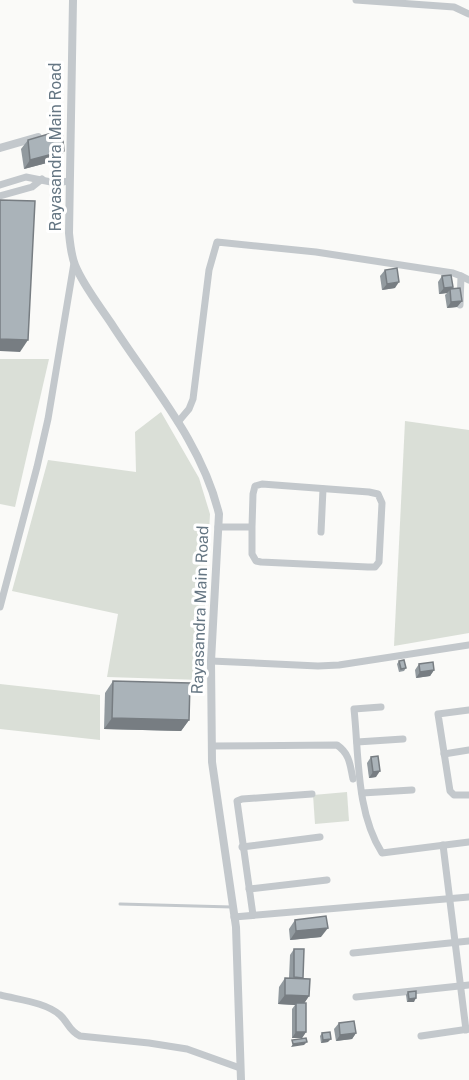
<svg xmlns="http://www.w3.org/2000/svg" width="469" height="1080" viewBox="0 0 469 1080" font-family="'Public Sans',sans-serif">
<style>
.green{fill:#dadfd7}
.lines{fill:none;stroke-linecap:round;stroke-linejoin:round}
.service{stroke:#c3c8cc;stroke-width:3}
.minor{stroke:#c3c8cc;stroke-width:7}
.tertiary{stroke:#c3c8cc;stroke-width:8}
.wall{fill:#929a9f}
.shaded-wall{fill:#777d82}
.building{fill:#aab3b9;stroke:#777d82;stroke-width:1.5}
.labels{text-anchor:middle;dominant-baseline:central;stroke-width:6;stroke-linejoin:round;paint-order:stroke}
.street-label{font-size:16px;fill:#657683;stroke:#fff}
</style>
<rect width="100%" height="100%" fill="#fafaf8"/>
<g class="green">
<path d="M0,359H49L15,507L0,504Z"/>
<path d="M161,412L199,478L210,514L201,680L107,677L118,614L12,591L48,460L136,472L135,432Z"/>
<path d="M405,421L469,430V633L394,646Z"/>
<path d="M0,684L100,695V740L0,729Z"/>
<path d="M347,792L349,821L315,824L313,795Z"/>
</g>
<g class="lines">
<path class="service" d="M120,904L232,907"/>
<g class="minor">
<path d="M356,0L454,7L469,14"/>
<path d="M0,185L26,177L56,183L69,181"/>
<path d="M0,196L32,187L42,179"/>
<path d="M461,276L469,280"/>
<path d="M178,422L189,409L193,399L209,270L217,242L316,252L453,273L461,276L460,305"/>
<path d="M218,527H252L253,494L255,486L262,484L369,492L378,494L382,503L379,562L375,567H368L261,562L256,561L252,554V527"/>
<path d="M321,532L323,489"/>
<path d="M0,607L37,467L48,419L74,263"/>
<path d="M211,661L318,666L339,665L469,645"/>
<path d="M381,707L354,709C359,756 356,812 382,853L469,842"/>
<path d="M469,710L438,714L450,791L454,795H469"/>
<path d="M357,742L403,739"/>
<path d="M212,746L337,745C350,754 350,765 353,779"/>
<path d="M444,754L469,750"/>
<path d="M362,793L412,790"/>
<path d="M443,845L466,1030"/>
<path d="M242,847L320,837"/>
<path d="M249,889L327,880"/>
<path d="M253,915L237,801L242,799L312,794"/>
<path d="M234,917L469,897"/>
<path d="M353,953L469,941"/>
<path d="M0,995C19,1000 45,1002 60,1015C69,1023 68,1030 80,1036L149,1043L187,1049L240,1068"/>
<path d="M356,997L469,985"/>
<path d="M421,1036L469,1029"/>
</g>
<g class="tertiary">
<path d="M73,0L69,233C70,243 71,255 75,265C83,285 99,305 111,323C150,384 202,442 219,514L211,661L212,762L236,927L241,1080"/>
<path d="M0,148L38,137"/>
</g>
</g>
<g class="wall">
<path d="M28,140L58,160L24,169L21,149Z"/>
<path d="M385,270L395,288L382,290L380,276Z"/>
<path d="M442,276L453,287L451,289L462,301L457,307L447,308L445,295L447,293L439,294L438,282Z"/>
<path d="M399,661L406,668L404,671L399,672L397,664Z"/>
<path d="M419,664L434,670L430,676L416,678L415,670Z"/>
<path d="M113,681L189,720L181,731L104,729L105,693Z"/>
<path d="M371,757L376,777L369,778L367,763Z"/>
<path d="M295,920L321,937L290,940L289,929Z"/>
<path d="M294,949L303,978L309,996L304,1003L306,1032L302,1038H292V1009L295,1005L278,1004L279,987L285,978H289L290,955Z"/>
<path d="M408,992L414,1002H407L406,995Z"/>
<path d="M339,1023L356,1033L352,1039L336,1041L334,1029Z"/>
<path d="M322,1033L328,1042L321,1043L320,1036Z"/>
</g>
<g class="shaded-wall">
<path d="M64,151L58,160L24,169L30,160Z"/>
<path d="M399,282L395,288L382,290L387,284Z"/>
<path d="M453,287L447,293L439,294L444,288Z"/>
<path d="M462,301L457,307L447,308L451,302Z"/>
<path d="M0,339L28,340L20,352L0,351Z"/>
<path d="M434,670L430,676L416,678L420,672Z"/>
<path d="M112,718L189,720L181,731L104,729Z"/>
<path d="M380,771L376,777L369,778L373,772Z"/>
<path d="M328,928L321,937L290,940L296,931Z"/>
<path d="M285,995L309,996L303,1005L296,1003L295,1005L278,1004Z"/>
<path d="M416,998L414,1002H407L409,999Z"/>
<path d="M296,1032H306L302,1038H292Z"/>
<path d="M356,1033L352,1039L336,1041L340,1035Z"/>
<path d="M331,1039L328,1042L321,1043L323,1040Z"/>
<path d="M307,1042L304,1045L291,1047L293,1044Z"/>
</g>
<g class="building">
<path d="M62,130L64,151L30,160L28,140Z"/>
<path d="M0,200L35,201L28,340L0,339Z"/>
<path d="M397,268L399,282L387,284L385,270Z"/>
<path d="M451,275L453,287L444,288L442,276Z"/>
<path d="M460,288L462,301L451,302L450,289Z"/>
<path d="M404,660L406,668L401,669L399,661Z"/>
<path d="M433,662L434,670L420,672L419,664Z"/>
<path d="M113,681L190,683L189,720L112,718Z"/>
<path d="M378,756L380,771L373,772L371,757Z"/>
<path d="M326,916L328,928L296,931L295,920Z"/>
<path d="M294,949H304L303,978L294,977Z"/>
<path d="M285,978L310,979L309,996L285,995Z"/>
<path d="M416,991V998L409,999L408,992Z"/>
<rect x="296" y="1003" width="10" height="29"/>
<path d="M354,1021L356,1033L340,1035L339,1023Z"/>
<path d="M330,1032L331,1039L323,1040L322,1033Z"/>
<path d="M306,1038L307,1042L293,1044L292,1040Z"/>
</g>
<g class="labels">
<g class="street-label">
<text transform="translate(55 147) rotate(-90)">Rayasandra Main Road</text>
<text transform="translate(200 610) rotate(-88)">Rayasandra Main Road</text>
</g>
</g>
</svg>
